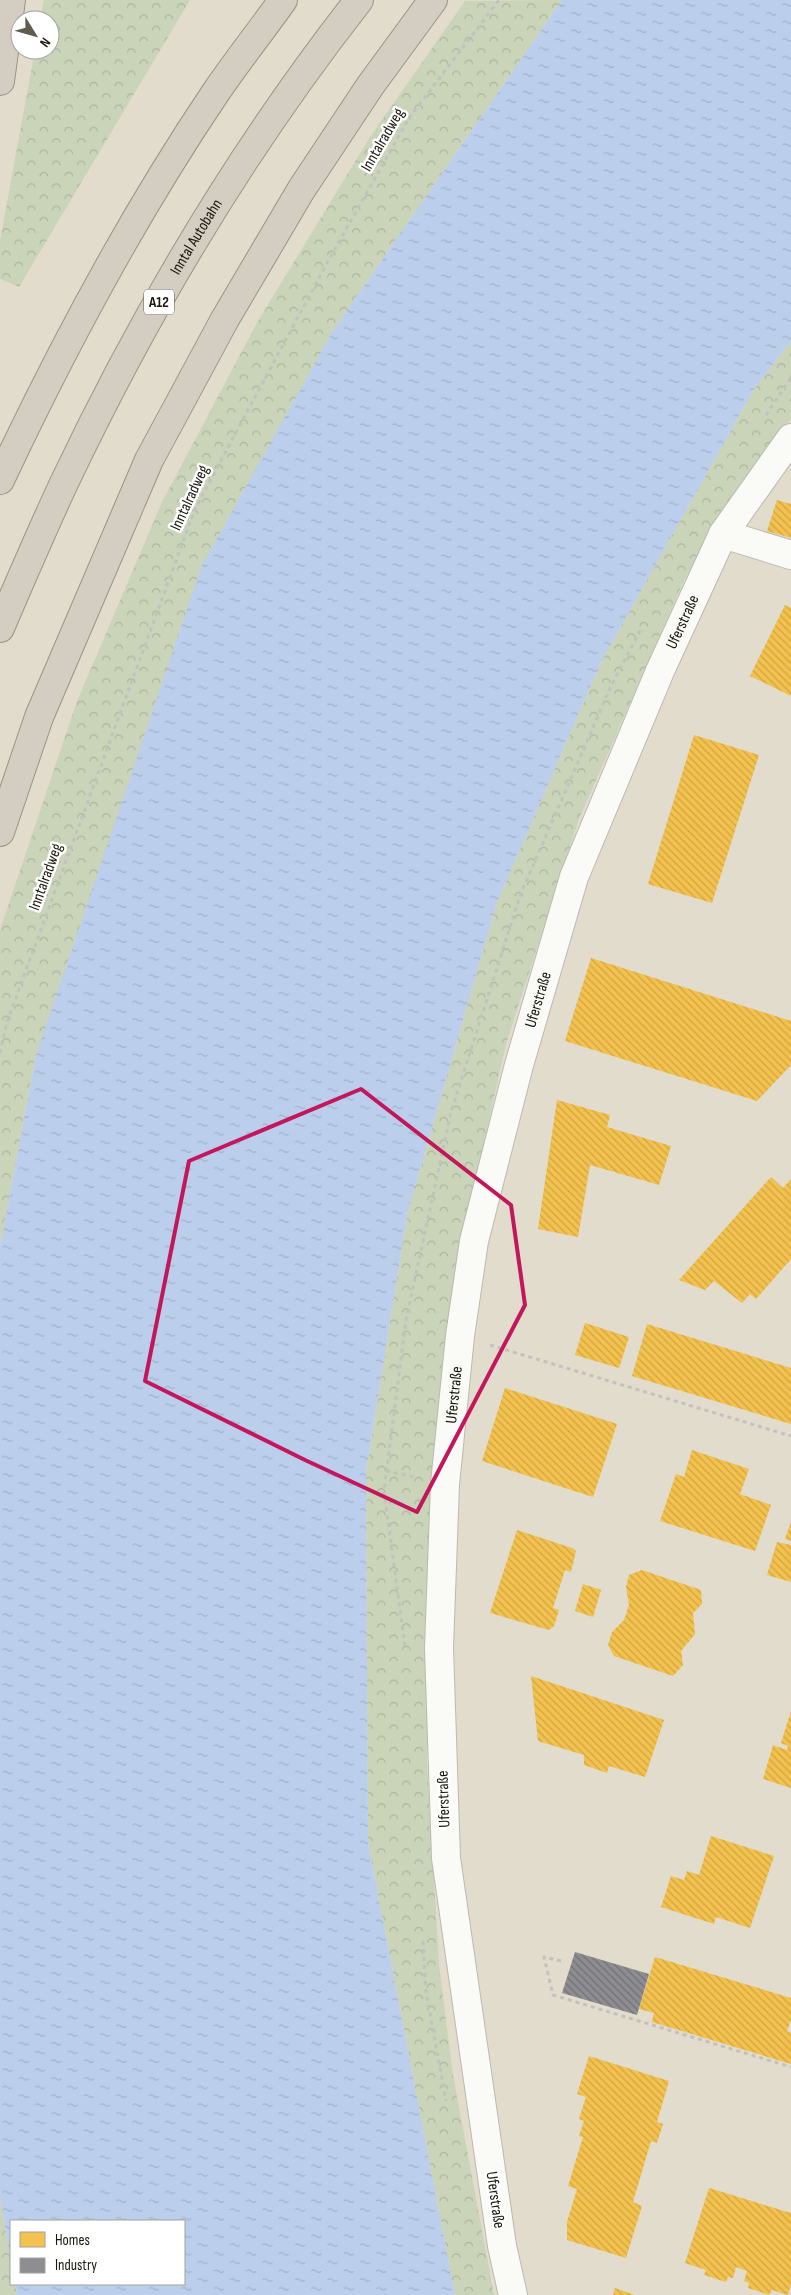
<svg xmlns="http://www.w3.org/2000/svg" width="791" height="2295" viewBox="0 0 791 2295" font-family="'Sofia Sans Condensed',sans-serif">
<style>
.forest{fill:url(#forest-crowns)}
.water{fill:url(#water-ripples)}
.homes{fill:url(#homes-back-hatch)}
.industry{fill:url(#industry-back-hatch)}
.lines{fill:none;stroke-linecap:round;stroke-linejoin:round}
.minor-casing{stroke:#bdb9ad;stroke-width:30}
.motorway-casing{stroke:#9c9381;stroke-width:30}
.path{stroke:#c3c1bd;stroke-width:3;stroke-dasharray:4 4;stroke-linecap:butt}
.minor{stroke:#fafaf7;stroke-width:28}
.motorway{stroke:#d4cdc1;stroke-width:28}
.marked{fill:none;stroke:#c2185b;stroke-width:4;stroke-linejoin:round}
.labels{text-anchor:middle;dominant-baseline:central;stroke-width:5;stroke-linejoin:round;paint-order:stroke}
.shield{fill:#fff;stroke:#5e5c55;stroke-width:1}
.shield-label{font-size:15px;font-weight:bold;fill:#19160c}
.street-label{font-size:16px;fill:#19160c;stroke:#fff}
</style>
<defs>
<pattern id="forest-crowns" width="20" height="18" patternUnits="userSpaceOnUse" patternTransform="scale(1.25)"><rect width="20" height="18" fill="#c9d4b9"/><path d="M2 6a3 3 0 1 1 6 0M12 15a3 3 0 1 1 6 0" fill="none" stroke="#acb59e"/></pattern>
<pattern id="water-ripples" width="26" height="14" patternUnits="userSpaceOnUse" patternTransform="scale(1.25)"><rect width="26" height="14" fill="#bbcfec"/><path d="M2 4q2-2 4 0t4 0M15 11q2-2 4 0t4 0" fill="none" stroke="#a0b1c9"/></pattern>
<pattern id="homes-back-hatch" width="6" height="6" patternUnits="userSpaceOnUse" patternTransform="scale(1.25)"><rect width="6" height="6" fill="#f2c14e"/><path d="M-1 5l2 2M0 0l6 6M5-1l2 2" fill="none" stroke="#cfa543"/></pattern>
<pattern id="industry-back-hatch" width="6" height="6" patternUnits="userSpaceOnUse" patternTransform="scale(1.25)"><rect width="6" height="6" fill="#8d8d92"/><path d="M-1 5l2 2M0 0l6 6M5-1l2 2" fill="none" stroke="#727276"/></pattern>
</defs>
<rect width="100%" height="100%" fill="#e1dccc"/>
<g class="forest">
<path d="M44,0H190L19,287L0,279V241L35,50H50V20H40Z"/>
<path d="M562,0L334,329L36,1055L0,1247V930L76,704L162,502L258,321L370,137L465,1Z"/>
<path d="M791,341V419L720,515L682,585L579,819L506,1044L462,1242L428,1568L427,1763L439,1965L453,2075L494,2295H455L368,1843L366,1473L407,1215L496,905L600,664L754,389Z"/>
<path d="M0,2197L11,2262V2284H15L17,2295H0Z"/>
</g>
<path class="water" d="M562,0H791V341L754,389L600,664L496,905L407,1215L366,1472L368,1843L455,2295H17L15,2284H184V2221H11V2262L0,2197V1247L36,1055L202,565L334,329Z"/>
<g class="homes">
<path d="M777,500L791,504V538L767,531Z"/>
<path d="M785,605L791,608V696L750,676Z"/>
<path d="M694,735L759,755L712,903L648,884Z"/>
<path d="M591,958L791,1021V1065L757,1101L565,1041Z"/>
<path d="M557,1100L610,1115L607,1127L671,1146L659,1185L590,1165L578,1237L538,1229Z"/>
<path d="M771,1177L783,1188L791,1179V1259L756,1299L750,1294L742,1303L714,1281L705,1290L679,1280Z"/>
<path d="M585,1323L629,1337L619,1368L575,1355Z"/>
<path d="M647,1324L791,1368V1424L632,1376Z"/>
<path d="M505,1388L617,1424L593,1497L482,1461Z"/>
<path d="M692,1450L749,1469L740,1494L771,1505L755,1551L660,1521L676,1474L684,1477Z"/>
<path d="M791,1522V1541L785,1539Z"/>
<path d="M517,1530L572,1548L576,1551L571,1572L565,1570L553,1608L559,1610L554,1626L549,1630L490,1613Z"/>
<path d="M777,1542L791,1545V1582L767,1575Z"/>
<path d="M642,1570L701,1590L702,1604L693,1613L695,1634L681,1651L683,1665L673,1676L614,1656L608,1645L612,1632L624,1620L629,1605L626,1587L629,1575Z"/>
<path d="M583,1584L601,1590L593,1617L575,1611Z"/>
<path d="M531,1676L664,1720L645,1777L609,1766L607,1773L584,1765V1755L538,1741Z"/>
<path d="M791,1711V1788L763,1779L773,1745L787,1750L788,1746L781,1743Z"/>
<path d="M711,1836L774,1856L750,1928L716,1917L714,1924L661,1907L671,1876L684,1880L687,1871L699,1875Z"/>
<path d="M655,1957L791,1998V2020L787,2031L791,2033V2064L652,2022L654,2013L639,2009Z"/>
<path d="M589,2056L669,2081L657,2122L663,2124L657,2143L651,2141L633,2202L642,2206L626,2258L567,2240V2222L577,2189L568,2186L583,2137L579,2136L584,2121L579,2119L586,2097L577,2094Z"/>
<path d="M709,2188L791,2213V2284L788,2295L772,2290L769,2295L748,2288L749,2283L744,2281L747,2271L736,2267L733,2278L728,2277L726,2282L704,2275L706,2270L685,2263Z"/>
<path d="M615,2288L635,2295H613Z"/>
</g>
<path class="industry" d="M575,1952L649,1974L637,2015L562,1993Z"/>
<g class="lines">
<g class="minor-casing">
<g id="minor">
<path d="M723,534L791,555"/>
<path id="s1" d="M513,2295L502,2246L446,1858L439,1648L445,1484L460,1336L474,1241L519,1065L574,877L660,671L723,534L791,438"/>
</g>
</g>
<g class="motorway-casing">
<g id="motorway">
<path d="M0,81L11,0"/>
<path d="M0,480C63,346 133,215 216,92C237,61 261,31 283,0"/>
<path id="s2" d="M0,628C21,579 42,530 64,483C145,312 243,148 359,0"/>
<path d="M0,832L39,717L149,460L225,319L301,190L370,86L433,0"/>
</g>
</g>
<g class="path">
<path d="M766,415L791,378"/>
<path d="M0,1053L7,1022L195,509L327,263L409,118L499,0"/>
<path d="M490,1345L791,1436"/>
<path d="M386,1471L415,1477"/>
<path d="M405,1646L384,1491L406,1320L451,1112L521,893L611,686L641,629"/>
<path d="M423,1941L426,1992L446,2101"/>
<path d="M561,1961L544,1957L553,1995L791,2067"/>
</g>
<use href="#minor" class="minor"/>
<use href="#motorway" class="motorway"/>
</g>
<path class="marked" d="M361,1089L511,1205L525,1305L417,1512L305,1460L145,1381L189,1161Z"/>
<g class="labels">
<rect class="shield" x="144" y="289.5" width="30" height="25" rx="4"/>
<g class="shield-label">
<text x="159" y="302">A12</text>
</g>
<g class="street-label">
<text transform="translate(383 140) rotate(-60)">Inntalradweg</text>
<text stroke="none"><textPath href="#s2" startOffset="438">Inntal Autobahn</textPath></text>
<text transform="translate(190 498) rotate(-65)">Inntalradweg</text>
<text stroke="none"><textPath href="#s1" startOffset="1716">Uferstraße</textPath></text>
<text transform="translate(46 877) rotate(-70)">Inntalradweg</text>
<text stroke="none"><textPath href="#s1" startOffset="1311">Uferstraße</textPath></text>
<text stroke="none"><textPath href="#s1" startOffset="906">Uferstraße</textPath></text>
<text transform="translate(444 1799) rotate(-92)">Uferstraße</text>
<text transform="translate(495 2200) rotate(82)">Uferstraße</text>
</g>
</g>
<rect x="10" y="2220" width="175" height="65" fill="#ffffff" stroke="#a3a29e"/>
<rect x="20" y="2232" width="25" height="15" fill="#f2c14e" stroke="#a3a29e"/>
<text x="55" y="2245" font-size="15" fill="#19160c">Homes</text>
<rect x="20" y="2258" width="25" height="15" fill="#8d8d92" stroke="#a3a29e"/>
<text x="55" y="2270" font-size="15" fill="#19160c">Industry</text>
<g transform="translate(35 35) rotate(127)"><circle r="24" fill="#ffffff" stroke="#a3a29e"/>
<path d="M0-4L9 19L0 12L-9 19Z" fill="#5f5b4f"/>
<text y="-8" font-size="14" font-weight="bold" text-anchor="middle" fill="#19160c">N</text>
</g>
</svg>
